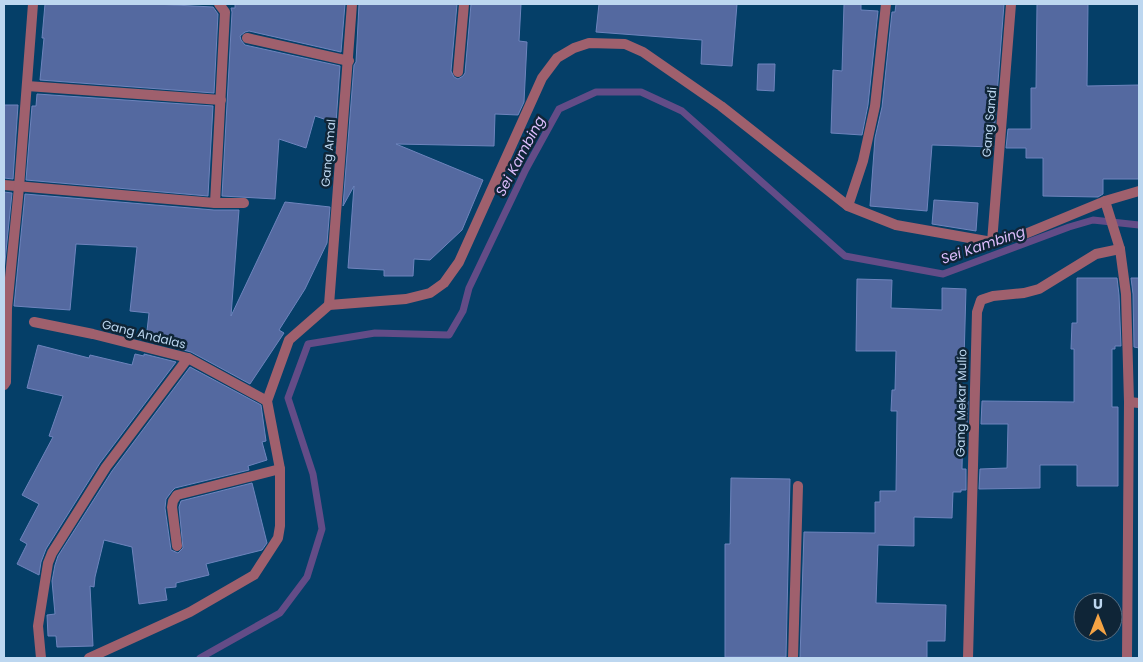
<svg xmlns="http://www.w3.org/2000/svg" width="1143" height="662" viewBox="0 0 1143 662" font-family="Poppins,sans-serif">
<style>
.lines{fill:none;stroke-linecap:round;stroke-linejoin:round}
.stream{stroke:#634c87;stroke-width:7}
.building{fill:#5469a0;stroke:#6e84bd}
.street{stroke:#9f606d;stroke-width:10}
.labels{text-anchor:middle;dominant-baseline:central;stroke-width:5;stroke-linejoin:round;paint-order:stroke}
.street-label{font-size:12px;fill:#bdd7f0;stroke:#0f2537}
.water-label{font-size:14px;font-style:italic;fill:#dcbdfc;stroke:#0f2537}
</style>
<rect width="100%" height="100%" fill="#053f68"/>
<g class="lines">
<path class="stream" d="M200,658L280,613L307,577L322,529L313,474L288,398L308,344L375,333L449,335L463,311L469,288L526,169L559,109L596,92H641L682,111L845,256L943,274L1069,227L1093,220L1139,225"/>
</g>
<g class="building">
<path d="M45,4H155L213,7L218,14L214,93L40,80L44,38H42Z"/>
<path d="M235,4H345L341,52L249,31L245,32L240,36L241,40L245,45L340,66L336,123L315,116L306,148L279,139L275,199L222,196L232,12L231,8H235Z"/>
<path d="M359,4H457L451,71L454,77L458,79L463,76L465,73L471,4H521L519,41L527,42L524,102L518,115L495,114L494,146L396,144L483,180L462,230L430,260L414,259L413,276H384V270L348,268L354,186L343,206L354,65L356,62Z"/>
<path d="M599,4H737L732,66L701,64L702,40L596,32Z"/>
<path d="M844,4H861V10L878,11L868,105L862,135L831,133L833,70L842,71Z"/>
<path d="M896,4H1004L993,147L932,145L927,211L870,206L875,138L882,107L892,12H895Z"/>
<path d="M1037,4H1088L1087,86L1139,85V179H1103V194L1098,197L1043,196V158H1026V148H1006L1008,129H1031V88H1036Z"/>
<path d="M758,64H775L774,91L757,90Z"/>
<path d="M37,94L213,106L208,196L26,180L32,106H36Z"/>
<path d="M4,105H18L13,179L4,178Z"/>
<path d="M4,192L12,193L4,271Z"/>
<path d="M25,194L214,210H239L231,316L285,202L330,207L327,243L305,289L279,330L284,333L250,384L191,352L146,340L149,313L130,311L137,247L76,244L70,310L14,306Z"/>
<path d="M934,200L978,203L976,231L932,224Z"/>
<path d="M1077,278H1117L1119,295L1121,346H1115V349H1112V407H1118V486H1077V465H1040V488L979,489L980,469L1007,468L1008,424H981L982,401L1074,402V349H1071L1072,323H1077Z"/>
<path d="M1131,278H1139V348L1134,347L1133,294Z"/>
<path d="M857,279L892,280L891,308L942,310V288L966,289L964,360H962L961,401H968L967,424H963L962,469H966V490H961V492H953L952,518L914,517V546L878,545L876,603L946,605L945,641H927V658H800L804,532L875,533V502H880V491H896L897,411H891L892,390H895L896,351H856Z"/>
<path d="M38,345L89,358L90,355L132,365L135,354L144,356V354L176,362L100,463L46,549L41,562L39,575L17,564L27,544L20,540L39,504L22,495L53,437L49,436L63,396L27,388Z"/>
<path d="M190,367L261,405L266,441L262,442L267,460L248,466L249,470L175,488L172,491L166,499L165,508L171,550L178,553L183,548L179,507L181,501L252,483L267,543L262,550L206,564L209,575L176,583V587L165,588L167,600L139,604L132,547L104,540L95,577L94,587L90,586L93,646L57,647L56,636H48L47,615L55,614L52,581L55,565L58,556L112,471Z"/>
<path d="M731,478L790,479L786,657H725V544H730Z"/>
</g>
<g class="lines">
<g class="street">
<path d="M247,38L349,61"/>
<path d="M458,72L464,4"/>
<path d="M27,86L221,100"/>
<path d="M4,185L215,203H244"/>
<path d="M1105,201L1120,249L1126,294L1129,402L1127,658"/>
<path d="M215,203L225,12L219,4"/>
<path d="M848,206L863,161L875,106L886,4"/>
<path d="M992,242L1011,4"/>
<path d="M329,305L352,4"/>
<path d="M34,322L93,334L188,358L267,401"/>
<path d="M4,385L6,382L7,308L19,187L33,4"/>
<path d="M1129,402L1139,403"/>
<path d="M177,546L172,507L173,501L177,495L280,469"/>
<path d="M41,658L38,626L48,563L52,553L106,467L188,358"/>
<path d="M89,658L190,612L254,575L278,538L280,526V469L267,401L289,340L329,305L406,299L430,293L444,283L459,262L542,78L557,58L574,48L589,43L625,44L643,52L721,106L848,206L896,225L992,242L1025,234L1105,201L1139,191"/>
<path d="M793,658L798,486"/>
<path d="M968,658L977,312L981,300L993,296L1024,293L1039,289L1096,254L1120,249"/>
</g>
</g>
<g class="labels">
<g class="street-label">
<text transform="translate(989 122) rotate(-85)">Gang Sandi</text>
<text transform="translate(328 153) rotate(-85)">Gang Amal</text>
<text transform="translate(144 334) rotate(14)">Gang Andalas</text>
<text transform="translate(961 403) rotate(-89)">Gang Mekar Mulio</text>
</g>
<g class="water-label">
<text transform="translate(520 156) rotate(-62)">Sei Kambing</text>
<text transform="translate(983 245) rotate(-19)">Sei Kambing</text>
</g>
</g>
<rect width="1143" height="662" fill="none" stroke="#bdd7f0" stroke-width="10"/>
<g transform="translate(1098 617)"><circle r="24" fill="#0f2537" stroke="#556c81"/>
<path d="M0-4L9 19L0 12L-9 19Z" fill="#f4a344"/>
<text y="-8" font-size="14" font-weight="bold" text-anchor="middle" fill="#bdd7f0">U</text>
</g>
</svg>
